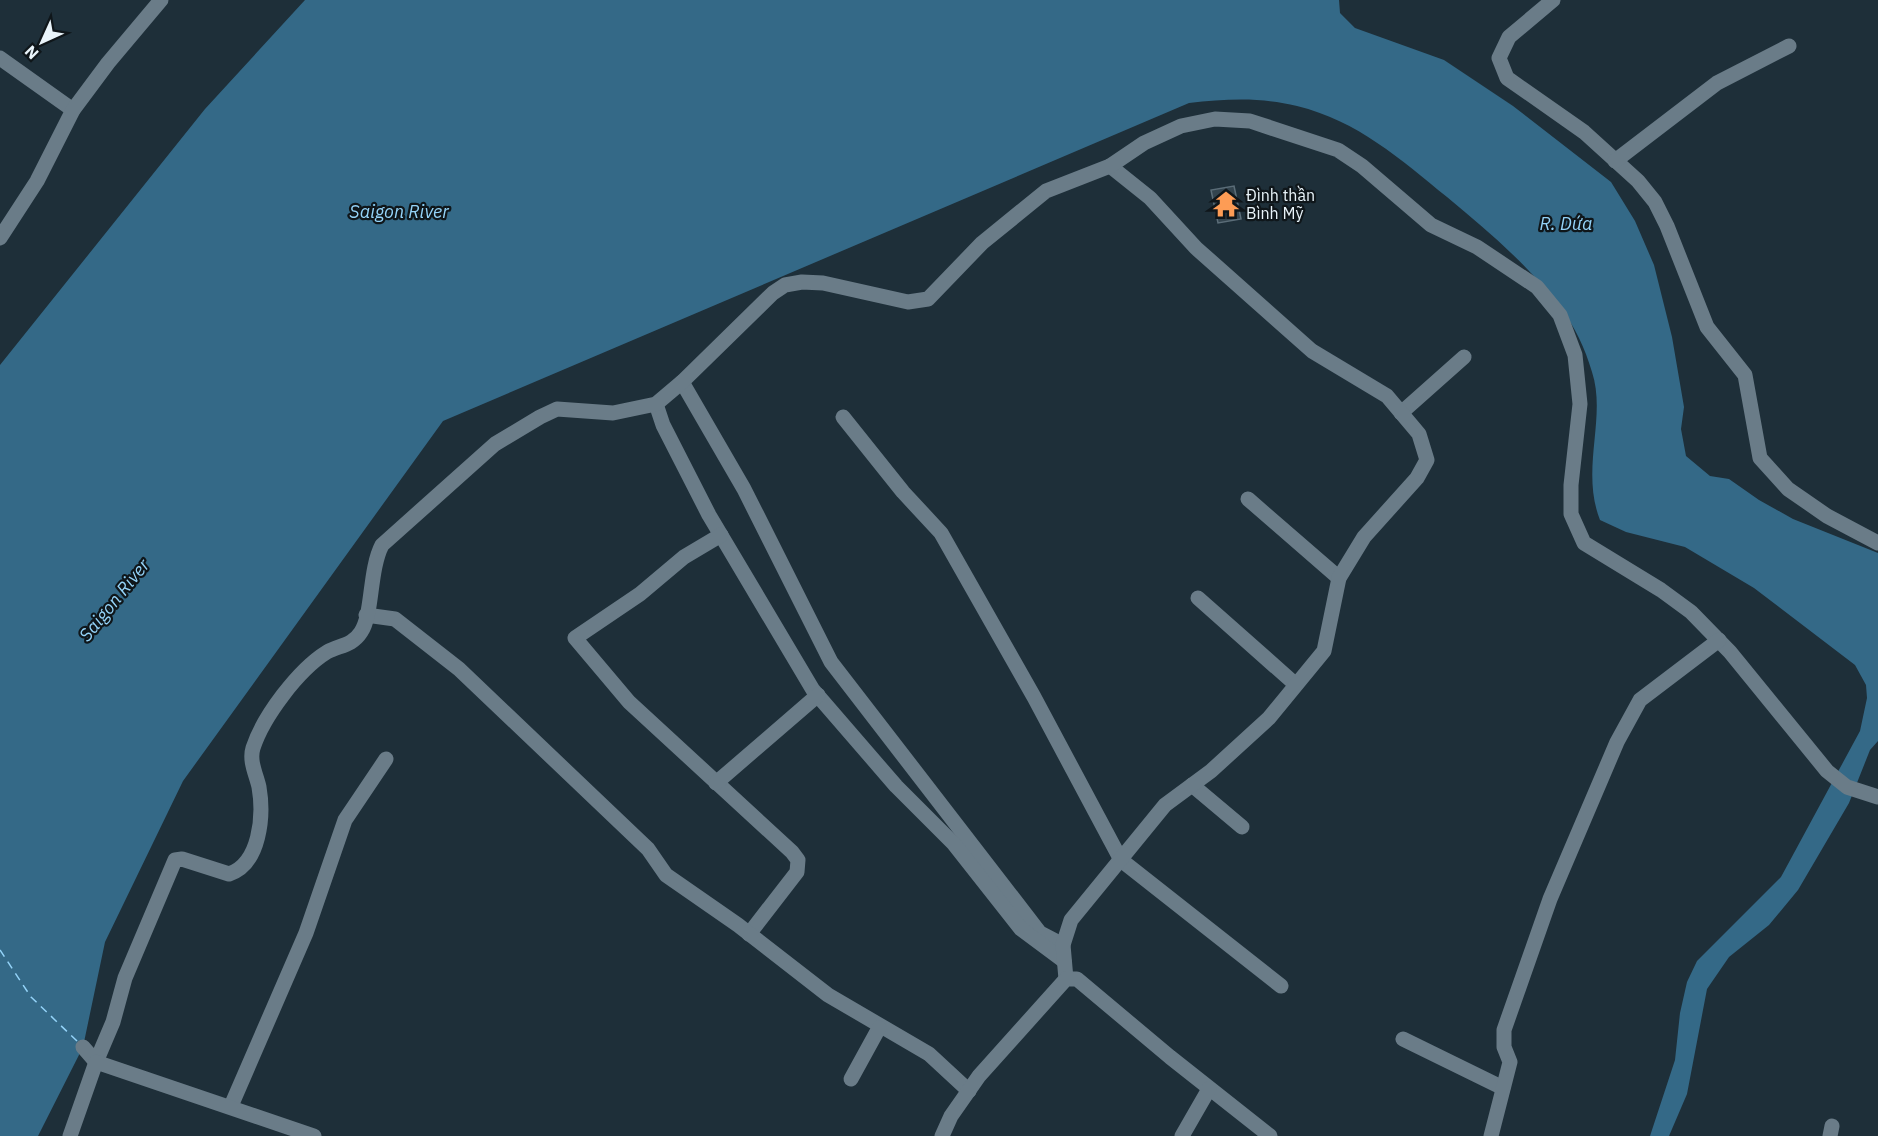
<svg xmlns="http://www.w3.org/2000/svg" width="1878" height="1136" viewBox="0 0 1878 1136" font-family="'IBM Plex Sans',sans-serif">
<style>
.water{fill:#346987}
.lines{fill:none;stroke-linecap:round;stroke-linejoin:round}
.ferry{stroke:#94d3f8;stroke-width:1.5;stroke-dasharray:8 6;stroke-linecap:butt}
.building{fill:#33444e;stroke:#5b6d78;stroke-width:1.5}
.minor{stroke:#6a7c88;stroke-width:15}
.labels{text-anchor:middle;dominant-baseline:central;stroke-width:4.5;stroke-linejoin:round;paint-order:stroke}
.poi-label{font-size:16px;fill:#e9f4fa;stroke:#0f161a;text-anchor:start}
.water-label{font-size:18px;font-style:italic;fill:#94d3f8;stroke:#0f161a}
</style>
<rect width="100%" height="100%" fill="#1e2f39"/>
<path class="water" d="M305,0H1339L1340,13L1355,28L1444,60L1513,106L1611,182L1635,221L1654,265L1672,337L1684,407L1681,429L1686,456L1710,476L1729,479L1759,500L1793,519L1878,553V741L1870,750L1849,803L1798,890L1769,925L1729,957L1707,989L1687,1094L1669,1136H1650L1675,1060L1680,1013L1687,982L1697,961L1781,877L1860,731L1867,698L1866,685L1855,665L1754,588L1685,547L1626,532L1600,520C1580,469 1607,418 1592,372C1585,348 1575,327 1560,307C1529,266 1487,230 1447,197C1400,159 1358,121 1297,106C1261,97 1226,99 1189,103L443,421L183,781L105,942L83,1047L38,1136H0V365L205,109Z"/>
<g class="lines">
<path class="ferry" d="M0,950L31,997L78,1042"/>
</g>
<path class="building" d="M1234,186L1241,219L1218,223L1211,190Z"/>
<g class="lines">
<g class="minor">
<path d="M1553,0L1509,37L1499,58L1507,78L1584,132L1638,181L1655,202L1667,226L1707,327L1745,375L1760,458L1788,489L1827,516L1878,543"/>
<path d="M0,58L73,110"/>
<path d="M1615,161L1717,83L1789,46"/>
<path d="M0,238L37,181L73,110L108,63L161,0"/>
<path d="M682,382L744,489L831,662L1040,933L1063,945"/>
<path d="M656,404L663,425L709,515L813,690L896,786L954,844L1021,929L1064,961"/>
<path d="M1401,413L1464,357"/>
<path d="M843,417L903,492L941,533L1034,697L1121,860L1281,986"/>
<path d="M1248,499L1339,578"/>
<path d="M721,535L684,557L640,594L575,638L629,702L792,852L798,860L797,872L749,934"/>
<path d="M1198,598L1295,684"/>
<path d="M366,615L395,619L459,669L648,849L666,875L738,925L828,995L929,1054L969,1091"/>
<path d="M716,783L818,695"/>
<path d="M1192,785L1242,827"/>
<path d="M1066,979L1063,945L1071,920L1165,805L1211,771L1269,718L1324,651L1339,578L1364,537L1417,478L1427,460L1419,434L1387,396L1312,351L1196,248L1150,198L1110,166"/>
<path d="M1403,1039L1503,1088"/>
<path d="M83,1047L96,1062L113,1022L125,978L175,860L182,859L229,874C260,864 264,816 259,787C256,774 249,761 253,748C263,717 298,670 327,652C340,645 352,646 361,632C373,614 369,570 382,545L495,444L540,417L557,409L613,413L656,404L682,382L773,293L785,285L802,282L823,283L908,302L928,299L982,243L1046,191L1110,166L1144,143L1181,126L1215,119L1250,121L1338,150L1362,166L1431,225L1477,247L1537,287L1560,315L1575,355L1580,404L1571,485V514L1584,543L1661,590L1691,612L1730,652L1827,771L1847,787L1878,797"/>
<path d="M851,1079L879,1028"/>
<path d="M231,1106L306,933L345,820L386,759"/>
<path d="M70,1136L96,1062L314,1136"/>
<path d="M942,1136L951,1116L979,1076L1066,979H1077L1170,1057L1270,1136"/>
<path d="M1182,1136L1209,1089"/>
<path d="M1491,1136L1510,1062L1504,1047V1030L1550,899L1617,742L1640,700L1719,640"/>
<path d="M1830,1136L1832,1126"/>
</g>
</g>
<defs>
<g id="temple-bare" transform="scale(2.07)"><path d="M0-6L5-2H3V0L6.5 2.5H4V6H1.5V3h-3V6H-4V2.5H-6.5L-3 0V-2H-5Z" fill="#fd9c55" stroke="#0f161a" stroke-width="2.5" paint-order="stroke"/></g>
</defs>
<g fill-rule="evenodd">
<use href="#temple-bare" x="1226" y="204"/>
</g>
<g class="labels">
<g class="poi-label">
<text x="1246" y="195">Đình thần<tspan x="1246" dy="18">Bình Mỹ</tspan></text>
</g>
<g class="water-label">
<text x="399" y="211">Saigon River</text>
<text x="1566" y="223">R. Dứa</text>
<text transform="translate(114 600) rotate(-51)">Saigon River</text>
</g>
</g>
<g transform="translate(42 42) rotate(225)" stroke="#0f161a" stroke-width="4.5" paint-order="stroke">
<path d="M0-4.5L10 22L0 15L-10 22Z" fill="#e9f4fa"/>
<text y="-9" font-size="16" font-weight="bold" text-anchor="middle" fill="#e9f4fa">N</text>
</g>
</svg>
